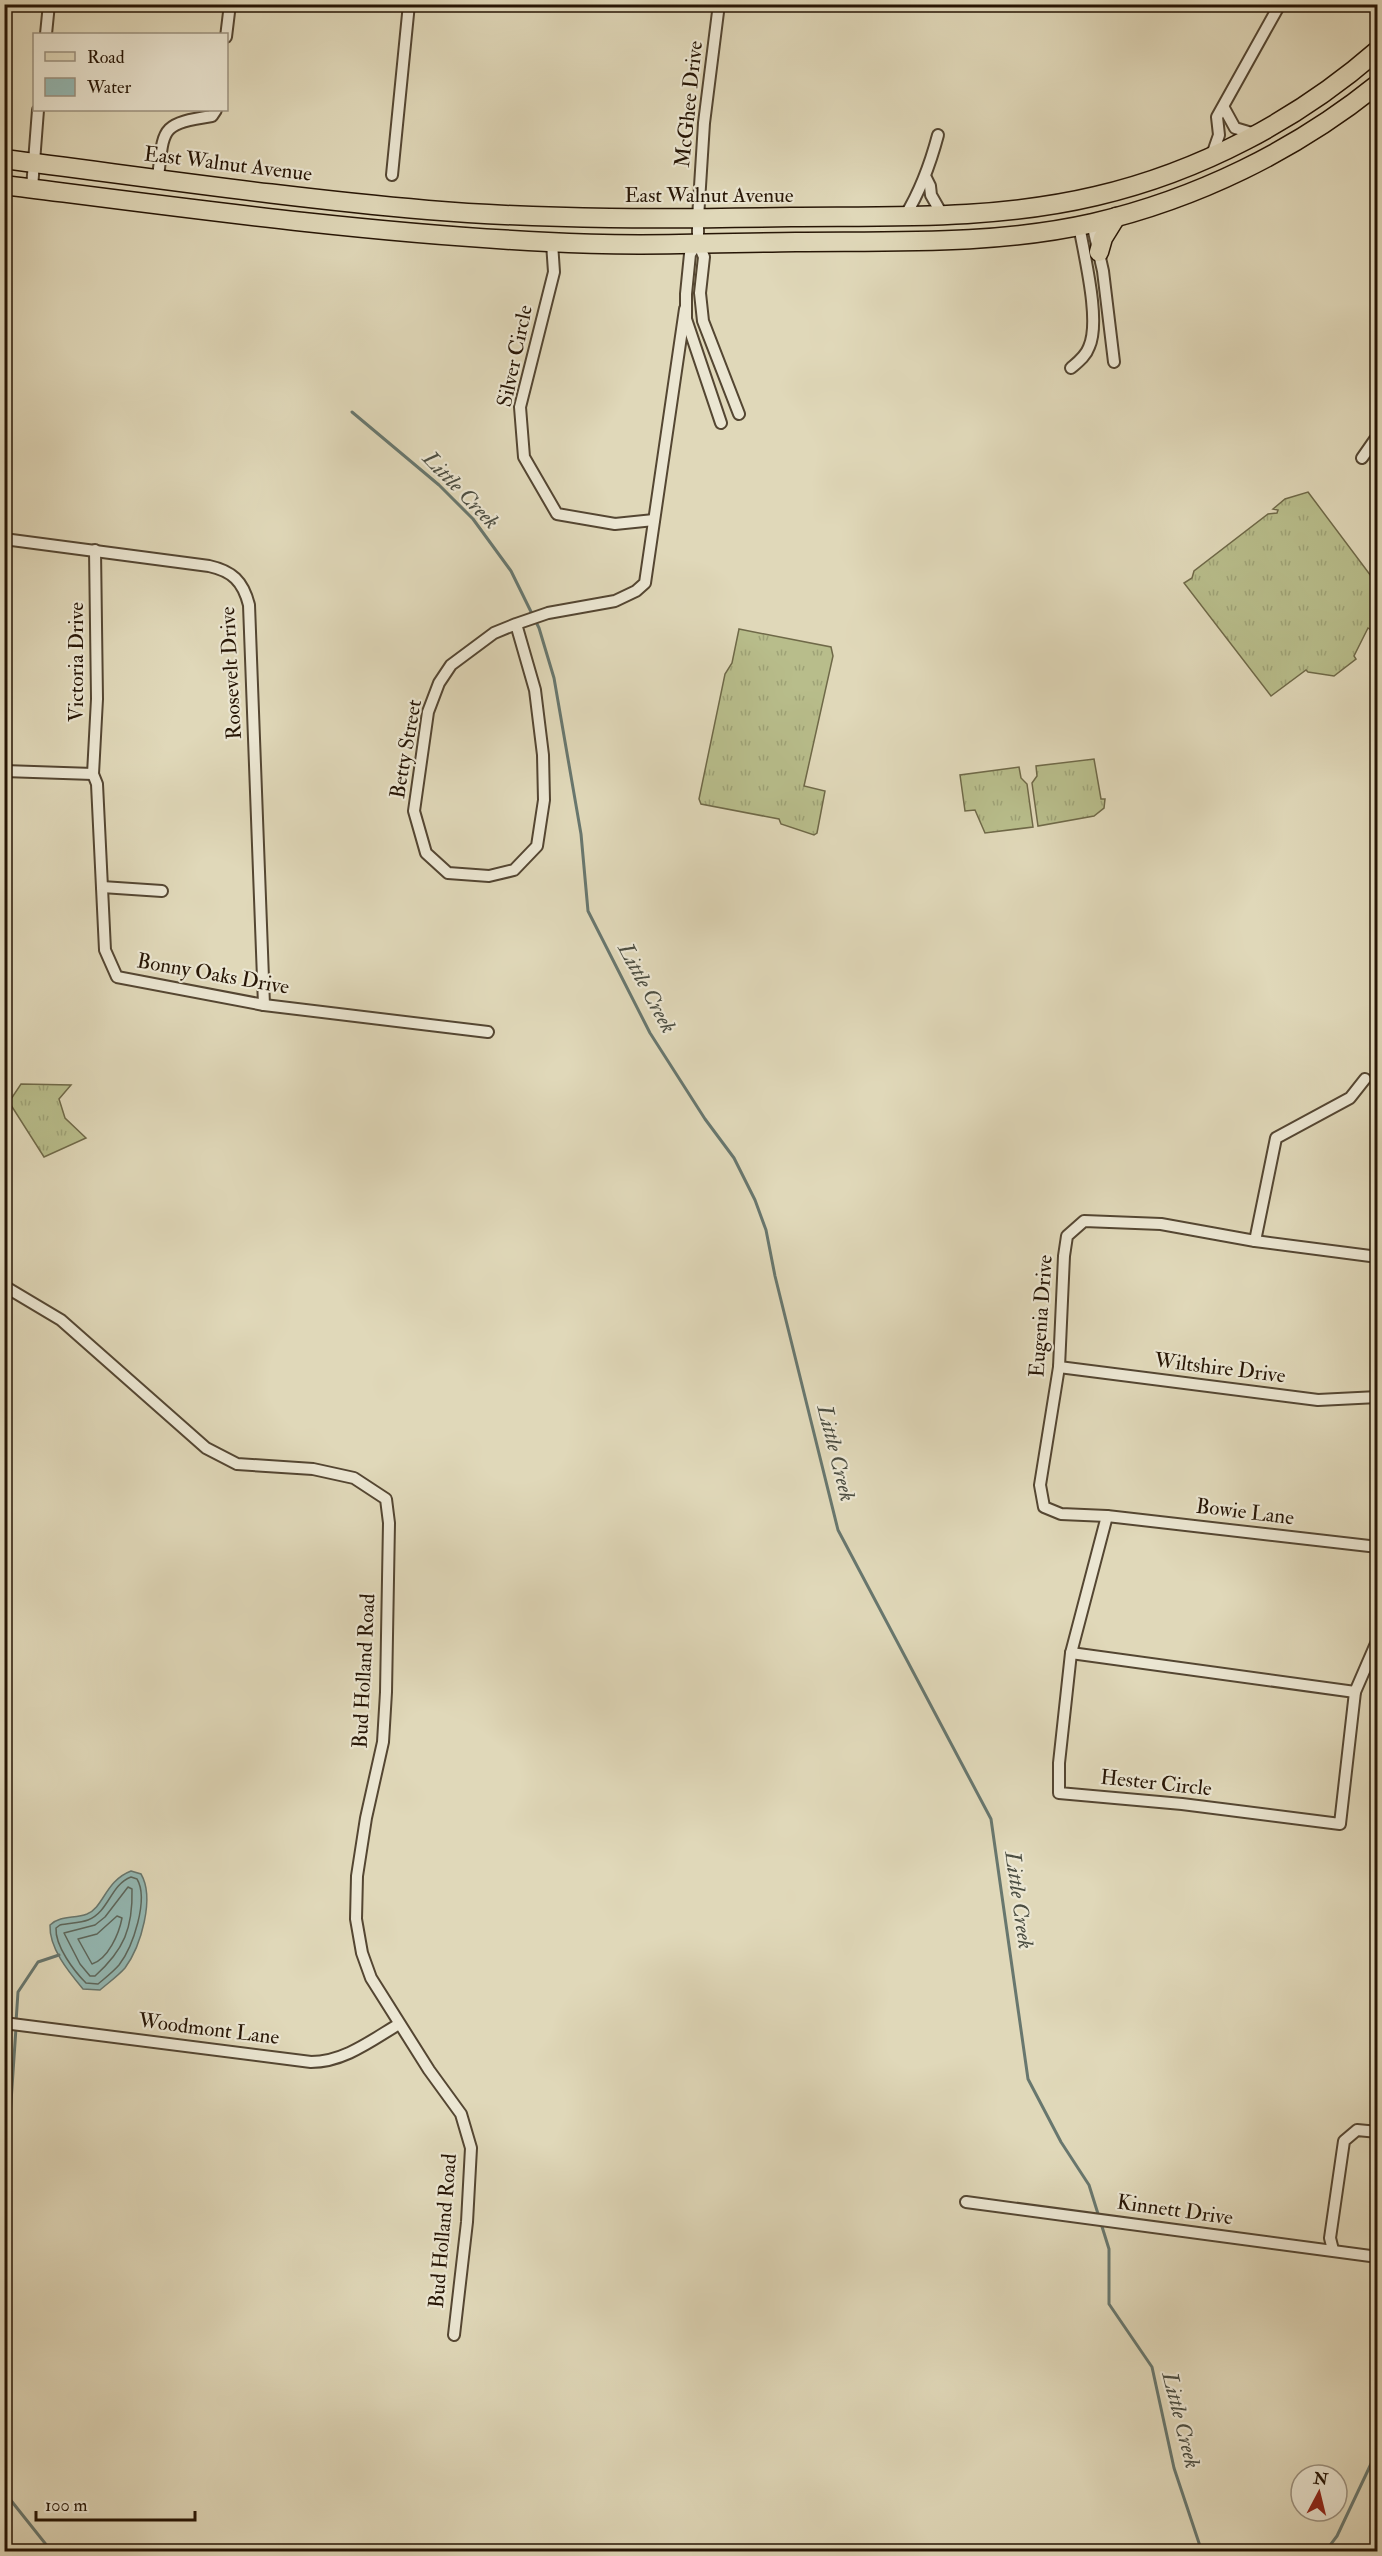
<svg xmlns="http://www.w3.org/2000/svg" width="1382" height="2556" viewBox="0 0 1382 2556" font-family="'IM FELL Double Pica',serif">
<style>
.grass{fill:url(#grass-tufts);stroke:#6f6948;stroke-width:1.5}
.water{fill:#94b9b4;stroke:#68776e;stroke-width:1.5}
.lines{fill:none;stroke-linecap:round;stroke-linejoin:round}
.shore{stroke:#5d675c;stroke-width:1.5}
.stream{stroke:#68776e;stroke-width:3}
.street-casing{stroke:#544632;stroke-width:14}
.primary-casing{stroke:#261505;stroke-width:21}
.street{stroke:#ebe6d2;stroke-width:10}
.primary{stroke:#e0d8b9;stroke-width:18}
.labels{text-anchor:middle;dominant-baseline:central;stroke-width:4.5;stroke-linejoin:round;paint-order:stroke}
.street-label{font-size:21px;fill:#261505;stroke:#ebe6d2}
.water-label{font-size:22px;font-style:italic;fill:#4c4e42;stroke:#ebe6d2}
</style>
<defs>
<pattern id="grass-tufts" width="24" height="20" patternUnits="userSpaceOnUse" patternTransform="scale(1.5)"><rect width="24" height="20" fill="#b8bd8b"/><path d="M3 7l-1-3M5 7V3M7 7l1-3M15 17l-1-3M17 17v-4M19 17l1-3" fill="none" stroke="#9ea276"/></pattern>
</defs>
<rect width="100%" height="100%" fill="#e0d8b9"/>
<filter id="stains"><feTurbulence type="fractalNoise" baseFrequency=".00333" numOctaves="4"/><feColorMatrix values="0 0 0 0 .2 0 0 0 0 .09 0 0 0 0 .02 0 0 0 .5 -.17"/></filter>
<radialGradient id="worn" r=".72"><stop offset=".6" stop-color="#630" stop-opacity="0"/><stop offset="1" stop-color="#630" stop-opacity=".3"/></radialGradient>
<g class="grass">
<path d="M1308,492L1377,584V619L1371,630L1368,628L1354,656L1356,659L1334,676L1308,672L1306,670L1271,696L1184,583L1192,578L1194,571L1268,514L1277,513L1278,510L1273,509L1285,499Z"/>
<path d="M739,629L831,647L833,656L804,786L825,791L817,833L814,835L781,824L779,819L701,804L699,799L725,674L732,663Z"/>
<path d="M1094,759L1101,799H1105L1104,808L1094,816L1038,826L1032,783L1037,776L1036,766Z"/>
<path d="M1019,767L1021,778L1027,784L1033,827L985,833L975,810L965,811L960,775Z"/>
<path d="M21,1084L71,1085L59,1099L65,1118L86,1138L44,1157L9,1102Z"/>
</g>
<path class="water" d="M131,1871L141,1874C155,1898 141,1946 125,1968C118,1976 108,1983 100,1990L83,1989C68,1971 49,1948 50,1925C61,1915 74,1919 87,1914C104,1907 105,1881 131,1871Z"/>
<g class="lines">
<g class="shore">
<path d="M131,1877L137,1879C149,1899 133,1947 119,1965C113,1972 105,1978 98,1984L86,1983C74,1971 55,1946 56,1928L60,1925C69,1923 80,1923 88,1920C109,1912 110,1885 131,1877Z"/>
<path d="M128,1887L132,1889C133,1928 124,1950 95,1976H90L80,1964L64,1933L95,1925L105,1917Z"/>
<path d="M117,1916L122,1918C119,1934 108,1959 92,1964L78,1939L97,1934Z"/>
</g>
<g class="stream">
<path d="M352,412L439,485L473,519L511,571L539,628L554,678L581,834L588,911L650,1033L705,1119L734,1158L755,1200L766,1230L775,1276L838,1530L991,1819L1028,2079L1061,2142L1089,2185L1109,2249V2304L1152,2367L1174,2468L1202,2552"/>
<path d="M16,2022L18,1992L38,1962L59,1955"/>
<path d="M4,2205L16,2028"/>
<path d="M4,2463L9,2498L52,2552"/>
<path d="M1325,2552L1337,2536L1378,2449"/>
</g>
<g class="street-casing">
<g id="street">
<path d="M719,4L704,123L698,218V243L704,257L700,293L703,321L739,414"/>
<path d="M46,34L49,4"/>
<path d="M226,37L230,4"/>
<path d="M1224,108L1235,128L1255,134"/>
<path d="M1212,155L1219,135L1217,117L1280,4"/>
<path d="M392,175L409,4"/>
<path d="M158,177C164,128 160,124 212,116L216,110"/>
<path d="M926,178L930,186L931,195L943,216"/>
<path d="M32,188L38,110"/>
<path d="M905,216C921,190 930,165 938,135"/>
<path d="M1092,223L1103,271L1114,362"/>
<path d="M552,243L554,272L520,407L524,457L557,514L615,524L654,520"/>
<path d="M698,243L690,254L686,294V319L721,423"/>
<path d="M1071,368C1078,362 1086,356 1089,347C1101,321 1084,255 1079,225"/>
<path d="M1362,458L1378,435"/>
<path d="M4,539L209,566C232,571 243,581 249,605L264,1005"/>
<path d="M95,550L97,699L93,774L97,784L105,950L117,977L264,1005L488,1032"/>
<path d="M516,624L535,690L543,755L544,800L537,846L514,870L489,876L448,873L426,853L414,811L428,712L439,683L451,665L494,633L516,624L548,613L615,601L636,591L645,583L685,309"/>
<path d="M4,771L93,774"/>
<path d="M102,887L162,891"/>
<path d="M1255,1241L1276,1138L1350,1098L1365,1079"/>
<path d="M1378,1257L1255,1241L1161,1224L1084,1221L1067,1236L1064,1256L1059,1367L1040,1485L1044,1507L1061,1514L1107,1516L1378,1547"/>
<path d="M4,1286L61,1320L206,1448L237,1464L313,1469L354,1478L386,1499L389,1523L386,1692L383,1742L366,1818L357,1876L356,1919L362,1953L371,1978L429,2070L461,2114L471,2148L467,2222L454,2335"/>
<path d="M1059,1367L1318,1400L1378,1397"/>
<path d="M1107,1516L1071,1653L1059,1763V1793L1182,1804L1340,1824L1355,1692L1378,1639"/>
<path d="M1071,1653L1355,1692"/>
<path d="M4,2023L311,2062C344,2062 372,2040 399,2024"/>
<path d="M966,2202L1378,2257"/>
<path d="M1333,2250L1330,2238L1344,2141L1357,2130L1378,2132"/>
</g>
</g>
<g class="primary-casing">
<g id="primary">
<path d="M4,159C146,177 287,198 428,210C549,220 670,219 791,217C893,216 995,220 1096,196C1199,172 1298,120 1378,50"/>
<path d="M4,185C185,208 366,233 548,242C630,247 714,243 796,242C895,241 996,245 1093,223C1196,199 1295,151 1378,84"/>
<path d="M1099,252L1103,238L1116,217"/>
</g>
</g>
<use href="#street" class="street"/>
<use href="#primary" class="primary"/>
</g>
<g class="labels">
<g class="street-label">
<text transform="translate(689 104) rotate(-84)">McGhee Drive</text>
<text transform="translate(228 164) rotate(7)">East Walnut Avenue</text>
<text x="709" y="195">East Walnut Avenue</text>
<text transform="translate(515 356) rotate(-78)">Silver Circle</text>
<text transform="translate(76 662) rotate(-90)">Victoria Drive</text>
<text transform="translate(231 673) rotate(-93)">Roosevelt Drive</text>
<text transform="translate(406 749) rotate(-80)">Betty Street</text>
<text transform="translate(213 974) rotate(10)">Bonny Oaks Drive</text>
<text transform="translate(1041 1316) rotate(-86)">Eugenia Drive</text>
<text transform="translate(1220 1368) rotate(7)">Wiltshire Drive</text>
<text transform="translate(1245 1512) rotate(7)">Bowie Lane</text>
<text transform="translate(364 1671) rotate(-87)">Bud Holland Road</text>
<text transform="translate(1156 1783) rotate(6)">Hester Circle</text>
<text transform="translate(209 2029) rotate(7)">Woodmont Lane</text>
<text transform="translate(1175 2210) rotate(8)">Kinnett Drive</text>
<text transform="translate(443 2231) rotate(-85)">Bud Holland Road</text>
</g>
<g class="water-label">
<text transform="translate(461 490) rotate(46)">Little Creek</text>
<text transform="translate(647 988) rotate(62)">Little Creek</text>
<text transform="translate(836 1453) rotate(76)">Little Creek</text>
<text transform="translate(1019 1900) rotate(82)">Little Creek</text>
<text transform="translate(1181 2420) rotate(76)">Little Creek</text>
</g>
</g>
<rect width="1382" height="2556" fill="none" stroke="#e0d8b9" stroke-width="24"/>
<rect x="6" y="6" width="1370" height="2544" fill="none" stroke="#261505" stroke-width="3"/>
<rect x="12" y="12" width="1358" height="2532" fill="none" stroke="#261505" stroke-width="1.5"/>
<rect x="33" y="33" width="195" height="78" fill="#ebe6d2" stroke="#9c9280" stroke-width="1.5"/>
<rect x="45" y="52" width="30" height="9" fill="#e0d8b9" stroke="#9c9280" stroke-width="1.5"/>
<text x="87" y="63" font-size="18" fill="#261505">Road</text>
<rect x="45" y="78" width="30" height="18" fill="#94b9b4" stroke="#9c9280" stroke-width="1.5"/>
<text x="87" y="93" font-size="18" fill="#261505">Water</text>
<g transform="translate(1319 2493) rotate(7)"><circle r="28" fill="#ebe6d2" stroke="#9c9280" stroke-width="1.5"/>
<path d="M0-4.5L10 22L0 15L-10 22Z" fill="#8f2418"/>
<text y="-9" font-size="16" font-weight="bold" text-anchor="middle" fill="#261505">N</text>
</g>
<path d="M36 2511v9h159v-9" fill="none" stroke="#261505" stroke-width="3"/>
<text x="45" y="2511" font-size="18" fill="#261505" stroke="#ebe6d2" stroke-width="4.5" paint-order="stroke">100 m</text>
<rect width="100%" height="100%" filter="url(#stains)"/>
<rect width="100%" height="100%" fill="url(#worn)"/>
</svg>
